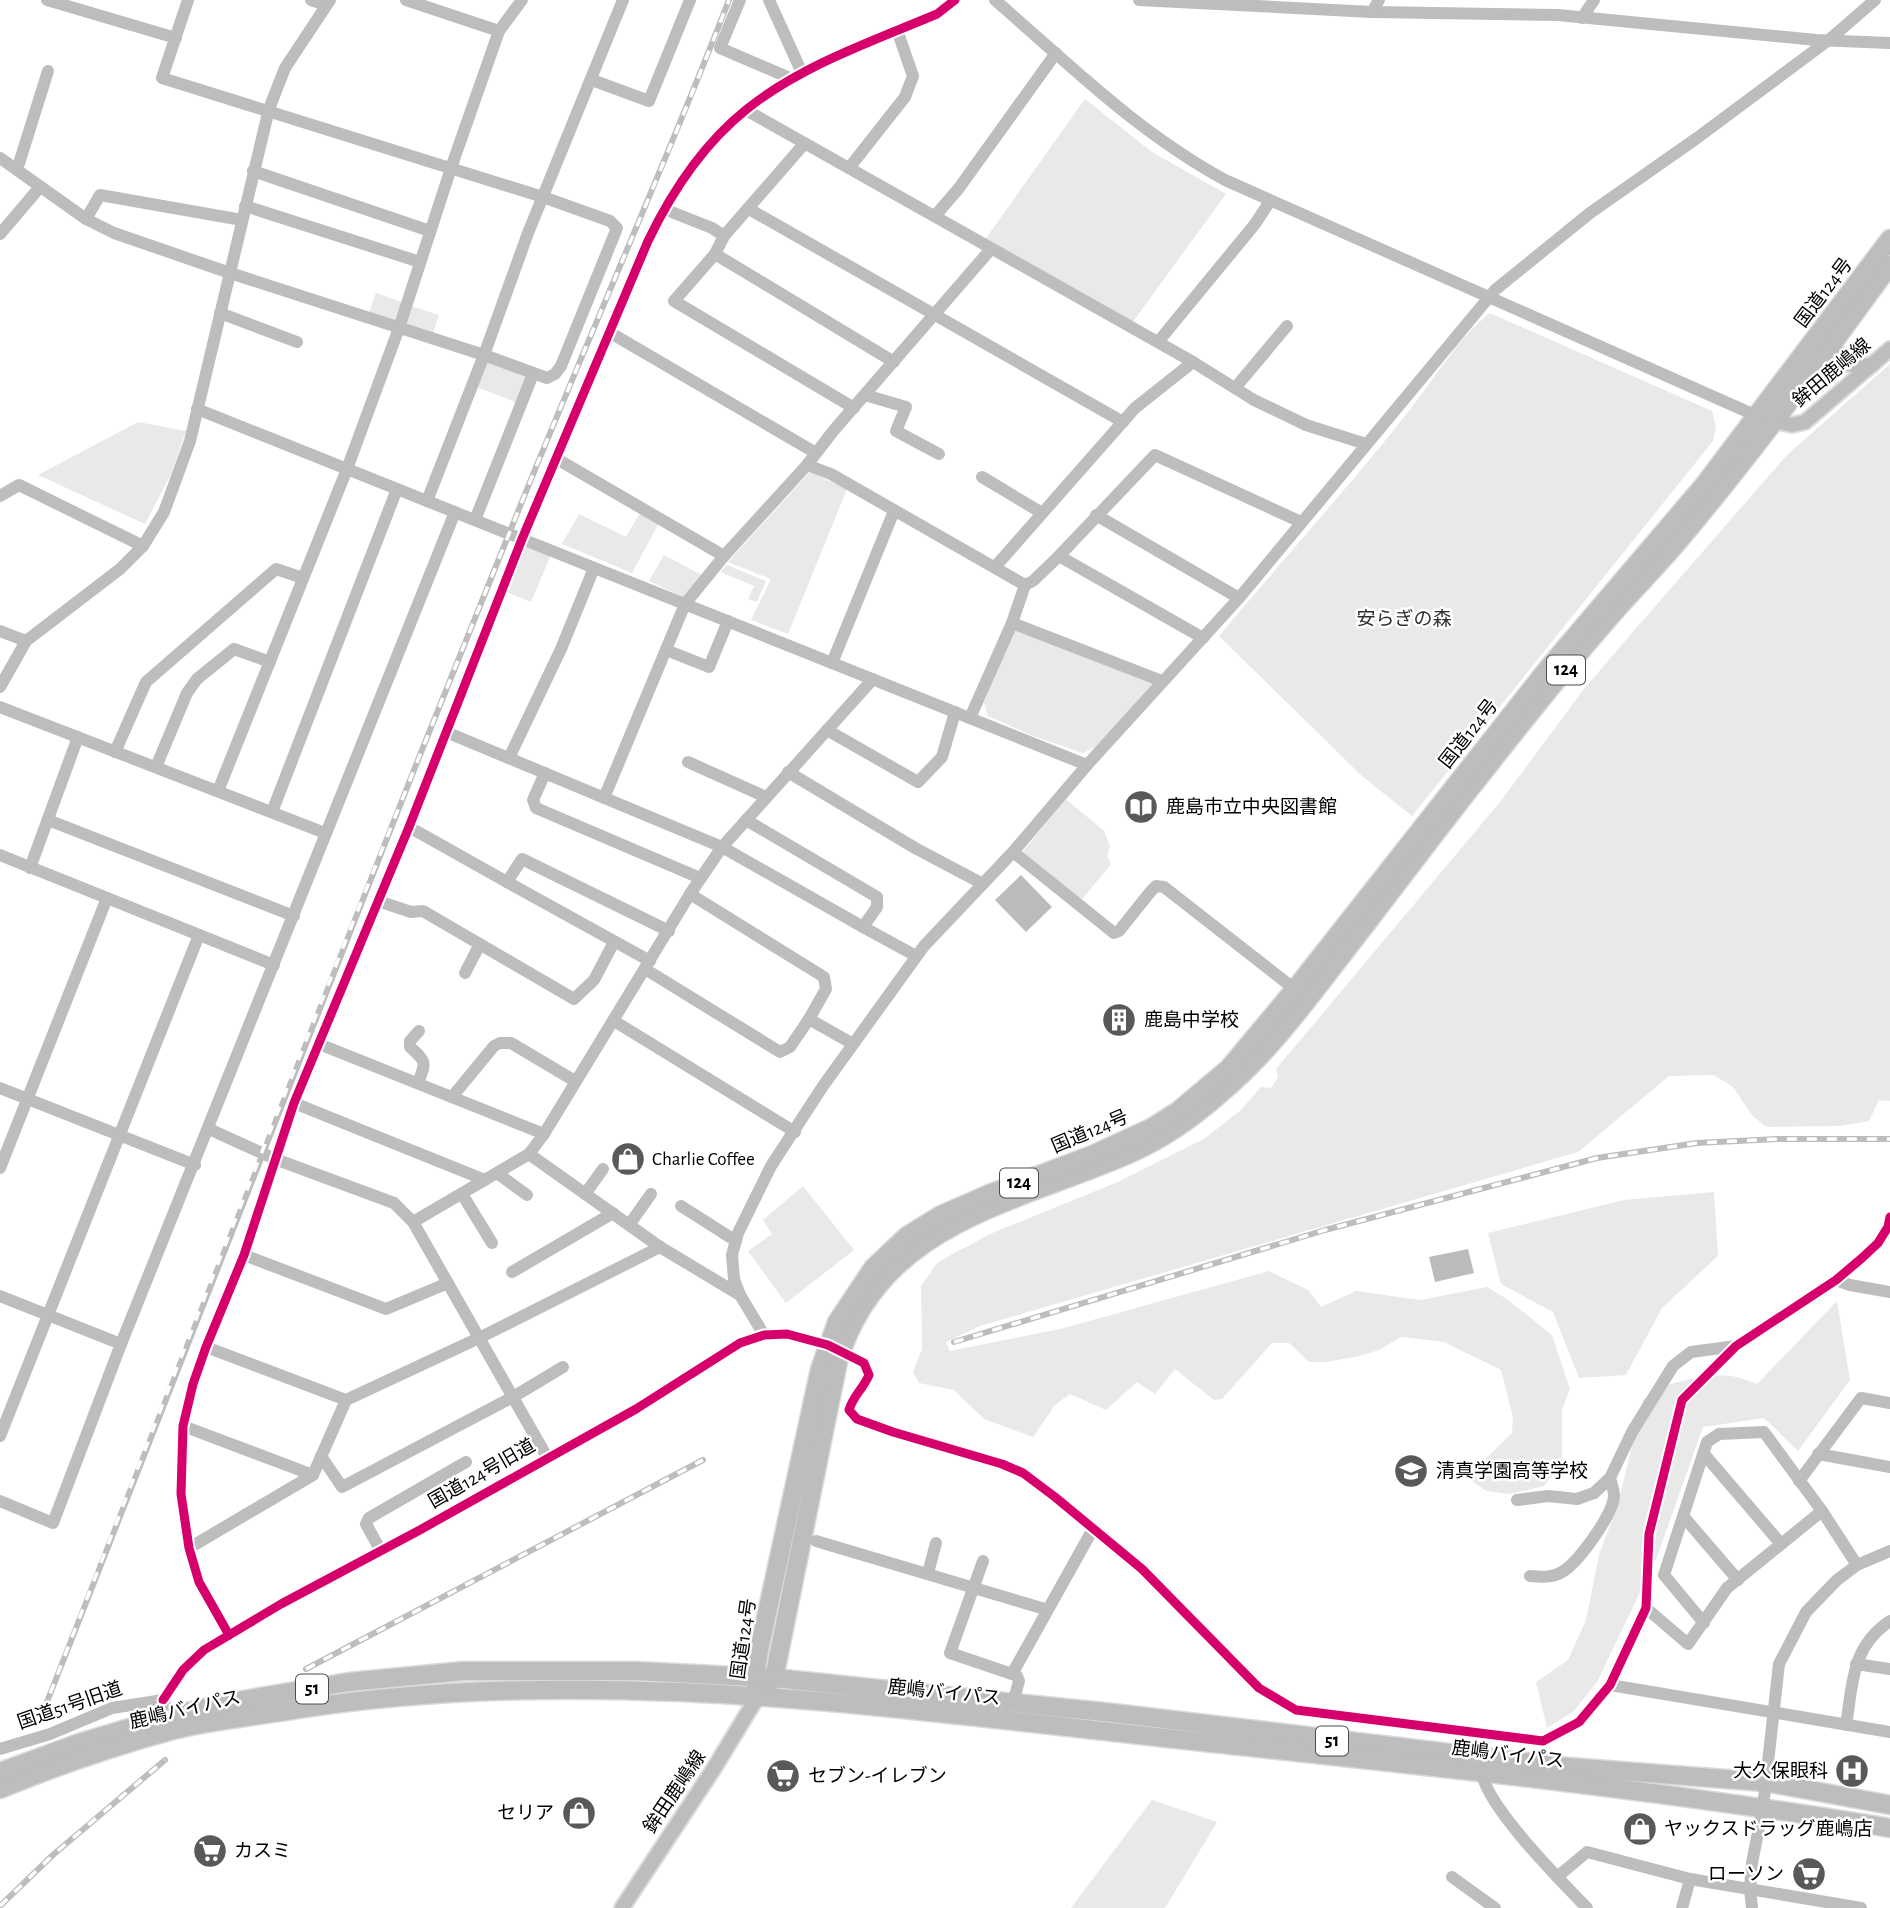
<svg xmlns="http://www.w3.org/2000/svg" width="1890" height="1908" viewBox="0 0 1890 1908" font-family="'Alegreya Sans','Noto Sans JP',sans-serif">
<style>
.green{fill:#e9e9e9}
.water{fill:#bbb}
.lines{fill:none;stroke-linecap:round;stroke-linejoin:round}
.major-casing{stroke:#dbdbdb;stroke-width:18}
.highway-casing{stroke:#dbdbdb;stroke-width:21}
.minor{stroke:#bdbdbd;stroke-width:12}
.major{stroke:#bdbdbd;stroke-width:14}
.highway{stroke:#bdbdbd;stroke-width:18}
.rail-casing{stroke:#bdbdbd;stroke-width:6}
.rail{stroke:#fff;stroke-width:3.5;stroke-dasharray:10;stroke-linecap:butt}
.cycleway-casing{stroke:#fff;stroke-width:13}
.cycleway{stroke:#d6006c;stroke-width:9}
.labels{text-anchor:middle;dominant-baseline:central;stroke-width:5;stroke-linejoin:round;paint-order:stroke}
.shield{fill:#fff;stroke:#4c4c4c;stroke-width:2}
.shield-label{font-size:18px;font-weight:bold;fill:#000}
.street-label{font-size:19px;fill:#000;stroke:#fff}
.park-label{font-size:19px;fill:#2e2e2e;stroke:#fff}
.poi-label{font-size:19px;fill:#000;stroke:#fff;text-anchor:start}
</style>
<rect width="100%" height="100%" fill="#fff"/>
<g class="green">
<path d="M1085,99L1152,152L1226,194L1132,323L984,241Z"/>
<path d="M376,293L405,303L398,325L368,315Z"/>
<path d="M408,305L439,315L432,337L401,327Z"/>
<path d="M1490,313L1712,411L1716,427L1713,441L1412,816L1362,776L1219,636C1284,558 1353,483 1415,403C1439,372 1459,337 1490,313Z"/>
<path d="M485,357L532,375L520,404L474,386Z"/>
<path d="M1890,364V1101L1879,1100L1869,1121L1839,1126L1766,1127L1752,1115L1733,1087L1714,1075L1669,1076L1578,1152L980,1326L946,1342L950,1351L1064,1328L1269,1271L1308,1290L1321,1307L1356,1291L1420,1300L1487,1287L1507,1299L1552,1335L1570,1389L1562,1410V1463L1544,1486L1510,1494L1486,1491L1472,1481L1464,1466L1469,1461L1477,1467L1512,1433L1513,1417L1501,1370L1444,1342L1401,1337L1379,1350L1355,1357L1326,1362H1309L1289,1343H1272L1222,1399L1214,1400L1175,1369L1155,1394L1137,1382L1106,1410L1070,1394L1055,1405L1033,1437L984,1419L954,1390L919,1383L913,1372L922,1349L921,1286L938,1262L990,1234L1120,1181L1204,1139L1241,1110L1261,1087L1271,1088L1278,1077L1276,1069L1500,802L1584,689L1631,634L1787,455Z"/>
<path d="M138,422L186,431L171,474L145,524L38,475Z"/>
<path d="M810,472L847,489L788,634L751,620L771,579L728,562Z"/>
<path d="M640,513L659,523L632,573L562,544L579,514L626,537Z"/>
<path d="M529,546L551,555L531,602L506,592L524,548Z"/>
<path d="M664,555L702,575L685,598L649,581Z"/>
<path d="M727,565L766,581L757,602L748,599L754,586L720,572Z"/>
<path d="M1014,627L1156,683L1095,747L1083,753L1033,736L988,716L984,703Z"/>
<path d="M1066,799L1104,831L1110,847L1107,856L1111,864L1080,902L1020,855Z"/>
<path d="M803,1186L854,1250L786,1303L748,1251L772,1234L763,1220Z"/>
<path d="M1714,1192L1718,1256L1662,1308L1626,1375L1579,1378L1553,1312L1501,1284L1488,1233L1624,1200Z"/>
<path d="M1837,1301L1850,1380L1798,1451L1764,1418L1703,1427L1657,1557L1597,1682L1573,1712L1547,1728L1536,1682L1568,1660L1586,1620L1599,1555L1618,1504L1643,1400C1661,1382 1706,1373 1731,1376C1739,1377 1749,1381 1757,1384Z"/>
<path d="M1152,1800L1217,1822L1165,1908H1071Z"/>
</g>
<g class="water">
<path d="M1021,875L1052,907L1026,932L995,900Z"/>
<path d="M1468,1249L1474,1273L1435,1282L1429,1257Z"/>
</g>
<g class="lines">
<g class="major-casing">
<g id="major">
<path d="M1834,341C1837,366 1850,367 1872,365"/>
<path d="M1766,419L1792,425L1805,422L1890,349"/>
<path d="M622,1908L713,1770L758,1696"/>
</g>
</g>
<g class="highway-casing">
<g id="highway">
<path d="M767,1686L774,1678L838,1362C879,1223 1015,1204 1129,1154C1163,1139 1193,1118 1220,1094C1268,1054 1305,1003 1343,954C1389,895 1434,834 1481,775C1521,724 1561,673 1604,624C1627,597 1653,571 1677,543C1752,454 1821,360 1890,265"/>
<path d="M758,1696L755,1676L759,1650L820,1369L837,1322L873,1268L907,1236L941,1215L989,1194L1092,1155L1151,1128L1178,1111L1229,1068L1295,989L1548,668L1704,485L1890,239"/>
<path d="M0,1772L79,1743L169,1716L232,1702L349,1682L464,1671H635L774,1678L1113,1713L1568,1767L1765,1782L1890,1805"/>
<path d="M0,1789C56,1766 114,1746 173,1730C209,1721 248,1717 286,1711C579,1663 874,1706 1166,1738C1408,1764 1650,1788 1890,1828"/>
</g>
</g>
<g class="minor">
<path d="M47,0L176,38"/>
<path d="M311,0L326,5"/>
<path d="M406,0L499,31"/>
<path d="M740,0L720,48L792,79"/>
<path d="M769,0L802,73"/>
<path d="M995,0C1070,65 1137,132 1225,180L1757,416"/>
<path d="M1139,0L1372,12L1558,15L1816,40L1890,43"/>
<path d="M1372,12L1379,0"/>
<path d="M1582,18L1594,0"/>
<path d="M592,80L649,101L690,0"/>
<path d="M746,110L1193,362L1254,400L1306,425L1366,444"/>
<path d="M0,158L86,219L114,233L230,273L484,355L547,378L555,374L561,366L617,228L610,221L543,197L162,78L188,0"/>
<path d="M849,168L905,97L913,76L897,30"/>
<path d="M17,170L48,71"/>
<path d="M253,171L430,231"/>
<path d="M245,206L420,262"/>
<path d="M664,209L712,228L724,236L804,144"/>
<path d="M749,209L1123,422"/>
<path d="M935,216L959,188L1056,53"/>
<path d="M86,219L100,195L242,220"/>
<path d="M0,234L40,187"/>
<path d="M724,236L715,254L674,301L854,408"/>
<path d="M715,254L894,362"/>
<path d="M220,313L297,342"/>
<path d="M609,332L816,453"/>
<path d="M1158,342L1255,224L1270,201"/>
<path d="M1235,388L1287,326"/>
<path d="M865,395L906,407L896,431L939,454"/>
<path d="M197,409L1087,765"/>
<path d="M557,459L724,556"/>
<path d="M807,465L834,430L991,249"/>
<path d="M982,477L1042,513"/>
<path d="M0,496L19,485L143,546"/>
<path d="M427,501L484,355L528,233L623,0"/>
<path d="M1096,515L1239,598"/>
<path d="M475,520L533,374"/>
<path d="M1059,556L1203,638"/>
<path d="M995,567L1135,408L1193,362"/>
<path d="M1012,623L1162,681"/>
<path d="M0,631L26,641"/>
<path d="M666,650L709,667L728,621"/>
<path d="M832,663L894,511"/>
<path d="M0,687L26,641L120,569L143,546L164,512L190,441L269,109L285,68L330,0"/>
<path d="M0,707L325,833"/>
<path d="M970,718L1012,623L1025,585"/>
<path d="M827,730L918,782L942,757L955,712"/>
<path d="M446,732L722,847L863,927"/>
<path d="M115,752L146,682L276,569L303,578"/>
<path d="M509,758L561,649L594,568"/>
<path d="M688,762L766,797"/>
<path d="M156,767L187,693L197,679L234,649L270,662"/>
<path d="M788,772L915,848L983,884"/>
<path d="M545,773L533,800L536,808L700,878"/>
<path d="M218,791L347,469L399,328L451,168L499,31L522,0"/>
<path d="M604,798L685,604L724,556L807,465L831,474L1025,585L1033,581L1059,556L1155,455L1301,522"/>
<path d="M272,812L397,489"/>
<path d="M48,820L294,916"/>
<path d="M746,820L877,897V907L863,927L916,956"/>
<path d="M409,827L507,882L522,859L669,931"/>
<path d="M1013,852L1114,933L1119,931L1151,891L1156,886L1164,887L1301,994"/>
<path d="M0,855L274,965"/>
<path d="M30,868L78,737"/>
<path d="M507,882L650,961"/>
<path d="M378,901L411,912L423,911L574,999L594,980L614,942"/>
<path d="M645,969L780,1052L790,1047L809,1019L826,989L824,977L690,894"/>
<path d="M465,973L480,944"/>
<path d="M809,1019L853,1044"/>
<path d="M614,1021L795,1132"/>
<path d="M319,1044L544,1134"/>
<path d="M418,1083C426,1062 427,1062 410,1047V1041L419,1031"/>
<path d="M0,1088L195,1165"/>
<path d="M452,1097L494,1046L500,1043H511L575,1081"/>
<path d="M294,1103L485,1180"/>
<path d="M209,1129L275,1159L394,1203L413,1222L547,1457"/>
<path d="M529,1154L660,1247L740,1295"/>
<path d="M0,1168L107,898"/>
<path d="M497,1173L527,1195"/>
<path d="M462,1194L492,1243"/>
<path d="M585,1194L603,1169"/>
<path d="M681,1206L736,1241"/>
<path d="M413,1222L529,1154L544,1134L690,894L722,847L873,679"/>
<path d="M629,1225L651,1194"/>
<path d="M244,1255L386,1309L448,1283"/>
<path d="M512,1272L613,1213"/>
<path d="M1836,1280L1850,1285L1890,1292"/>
<path d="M0,1296L121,1344"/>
<path d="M764,1335L740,1295L734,1279L732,1255L738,1233L771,1166L823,1086L924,946L1013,852L1087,765L1239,598L1495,290L1590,213L1697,138L1830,39L1875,0"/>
<path d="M206,1347L346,1400"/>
<path d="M183,1426L313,1475"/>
<path d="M0,1436L199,935"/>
<path d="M1704,1454L1781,1544"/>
<path d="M1818,1454L1890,1467"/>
<path d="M321,1456L342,1487L513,1397L563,1367"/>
<path d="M1799,1481L1861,1398L1890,1403"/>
<path d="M1517,1500L1548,1496L1577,1499L1594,1493L1610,1478L1632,1432L1673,1366L1691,1352L1736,1346"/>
<path d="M0,1501L53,1523L121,1344L455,512"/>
<path d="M1683,1516L1738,1580"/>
<path d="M816,1541L1045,1609"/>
<path d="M189,1548L313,1475L346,1400L479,1338L660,1247"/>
<path d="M381,1551L366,1524L369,1518L466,1462"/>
<path d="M983,1561L950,1653L1012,1674L1093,1529"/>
<path d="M928,1573L936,1543"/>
<path d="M1530,1576C1541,1577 1552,1578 1562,1572C1579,1562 1614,1513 1614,1495C1614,1490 1611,1483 1610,1478"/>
<path d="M1646,1608L1688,1644L1727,1588L1822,1511"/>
<path d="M1704,1623L1664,1575L1707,1442L1719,1434L1764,1432L1822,1511L1857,1565"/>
<path d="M229,1635L199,1582L189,1548L181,1494L183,1426L193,1384L206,1347L244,1255L294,1103L409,827L522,539L648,241C672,191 703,144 747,109C802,65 873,41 937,14L955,0"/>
<path d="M1856,1664L1890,1669"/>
<path d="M1012,1674L1017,1676L1019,1681L1013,1703"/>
<path d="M1610,1685L1890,1732"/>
<path d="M163,1700L183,1670L204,1650L281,1604L418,1531L636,1409L740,1343L764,1335L787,1334L828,1345L864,1363L869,1375C863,1389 853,1396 849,1410L857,1419L893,1432L1002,1464L1023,1473L1055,1497L1142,1569L1259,1688L1296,1710L1543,1741L1579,1722L1610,1685L1646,1608L1649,1534L1682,1400L1736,1346L1836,1280L1862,1258L1878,1243L1888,1227L1890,1217"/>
<path d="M1846,1725C1853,1683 1851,1647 1890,1621"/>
<path d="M0,1749L50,1734L112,1708L163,1700L166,1707"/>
<path d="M1482,1773C1487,1807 1561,1881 1587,1908"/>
<path d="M1452,1877L1495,1908"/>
<path d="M1557,1877L1587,1852L1690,1879L1861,1908"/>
<path d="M1682,1908L1690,1879"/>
<path d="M1752,1908L1750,1888L1752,1863L1763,1807L1779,1664L1806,1612L1837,1580L1857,1565L1890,1551"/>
</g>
<use href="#major" class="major"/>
<use href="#highway" class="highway"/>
<g class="rail-casing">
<g id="rail">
<path d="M954,1342L1325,1230L1597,1158L1697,1143L1777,1139H1890"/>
<path d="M306,1669L703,1460"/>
<path d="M43,1712C198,1311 356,912 517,514C586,342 662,173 729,0"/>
<path d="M0,1906L54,1854L165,1760"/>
</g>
</g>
<use href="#rail" class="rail"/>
<g class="cycleway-casing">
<g id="cycleway">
<path d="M229,1635L199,1582L189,1548L181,1494L183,1426L193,1384L206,1347L244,1255L294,1103L409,827L522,539L648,241C672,191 703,144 747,109C802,65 873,41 937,14L955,0"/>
<path d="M163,1700L183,1670L204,1650L281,1604L418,1531L636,1409L740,1343L764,1335L787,1334L828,1345L864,1363L869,1375C863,1389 853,1396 849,1410L857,1419L893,1432L1002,1464L1023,1473L1055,1497L1142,1569L1259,1688L1296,1710L1543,1741L1579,1722L1610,1685L1646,1608L1649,1534L1682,1400L1736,1346L1836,1280L1862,1258L1878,1243L1888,1227L1890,1217"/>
</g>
</g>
<use href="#cycleway" class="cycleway"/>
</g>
<defs>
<g id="library-disc" transform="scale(1.75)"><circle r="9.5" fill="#595959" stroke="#fff"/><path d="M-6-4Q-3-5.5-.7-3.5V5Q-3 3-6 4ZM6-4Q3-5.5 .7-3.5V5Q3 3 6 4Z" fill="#fff"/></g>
<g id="building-disc" transform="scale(1.75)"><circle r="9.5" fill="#595959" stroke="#fff"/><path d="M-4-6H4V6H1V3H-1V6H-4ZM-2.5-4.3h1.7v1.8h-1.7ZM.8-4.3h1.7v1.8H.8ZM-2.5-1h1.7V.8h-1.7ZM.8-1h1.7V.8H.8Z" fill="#fff"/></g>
<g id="shop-disc" transform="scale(1.75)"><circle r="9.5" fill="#595959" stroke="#fff"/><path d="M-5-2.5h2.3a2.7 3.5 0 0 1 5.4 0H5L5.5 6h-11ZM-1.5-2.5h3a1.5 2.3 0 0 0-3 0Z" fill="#fff"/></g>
<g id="school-disc" transform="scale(1.75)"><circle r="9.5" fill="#595959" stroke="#fff"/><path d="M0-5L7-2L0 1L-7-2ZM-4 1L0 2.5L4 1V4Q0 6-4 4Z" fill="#fff"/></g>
<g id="hospital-disc" transform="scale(1.75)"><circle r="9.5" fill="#595959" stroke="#fff"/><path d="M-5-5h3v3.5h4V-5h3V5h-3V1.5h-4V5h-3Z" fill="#fff"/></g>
<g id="supermarket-disc" transform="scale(1.75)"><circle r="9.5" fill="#595959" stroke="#fff"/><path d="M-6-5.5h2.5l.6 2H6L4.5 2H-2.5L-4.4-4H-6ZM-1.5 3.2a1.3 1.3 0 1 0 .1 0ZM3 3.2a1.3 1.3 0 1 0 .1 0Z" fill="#fff"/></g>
</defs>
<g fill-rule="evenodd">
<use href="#library-disc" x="1141" y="807"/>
<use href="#building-disc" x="1119" y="1020"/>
<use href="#shop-disc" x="628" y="1159"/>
<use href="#school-disc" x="1411" y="1471"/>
<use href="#hospital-disc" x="1852" y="1771"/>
<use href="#supermarket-disc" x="783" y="1776"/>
<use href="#shop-disc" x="579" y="1813"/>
<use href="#shop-disc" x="1640" y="1829"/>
<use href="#supermarket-disc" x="210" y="1851"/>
<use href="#supermarket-disc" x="1809" y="1874"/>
</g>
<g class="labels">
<g class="shield">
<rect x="1547" y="655.5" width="38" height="29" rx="5"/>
<rect x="1000" y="1168.5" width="38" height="29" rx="5"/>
<rect x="296" y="1674.5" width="32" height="29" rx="5"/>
<rect x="1316" y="1726.5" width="32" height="29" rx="5"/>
</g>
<g class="shield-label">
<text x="1566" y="670">124</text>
<text x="1019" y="1183">124</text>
<text x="312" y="1689">51</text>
<text x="1332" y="1741">51</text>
</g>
<g class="street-label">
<text transform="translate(1824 293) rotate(-53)">国道124号</text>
<text transform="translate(1832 373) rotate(-40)">鉾田鹿嶋線</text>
<text transform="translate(1469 734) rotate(-52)">国道124号</text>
<text transform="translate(1090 1132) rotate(-23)">国道124号</text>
<text transform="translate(482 1474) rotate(-30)">国道124号旧道</text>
<text transform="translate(744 1639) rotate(-82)">国道124号</text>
<text transform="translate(944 1693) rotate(6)">鹿嶋バイパス</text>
<text transform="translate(70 1706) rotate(-19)">国道51号旧道</text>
<text transform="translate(185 1710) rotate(-13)">鹿嶋バイパス</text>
<text transform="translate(1508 1755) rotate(7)">鹿嶋バイパス</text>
<text transform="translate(675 1792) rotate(-56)">鉾田鹿嶋線</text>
</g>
<g class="park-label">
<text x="1404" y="619">安らぎの森</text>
</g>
<g class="poi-label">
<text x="1166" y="807">鹿島市立中央図書館</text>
<text x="1144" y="1020">鹿島中学校</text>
<text x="652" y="1159">Charlie Coffee</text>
<text x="1436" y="1471">清真学園高等学校</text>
<text x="1828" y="1771" text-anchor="end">大久保眼科</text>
<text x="808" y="1776">セブン-イレブン</text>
<text x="554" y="1813" text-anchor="end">セリア</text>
<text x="1664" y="1829">ヤックスドラッグ鹿嶋店</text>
<text x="234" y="1851">カスミ</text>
<text x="1784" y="1874" text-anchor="end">ローソン</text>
</g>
</g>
</svg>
